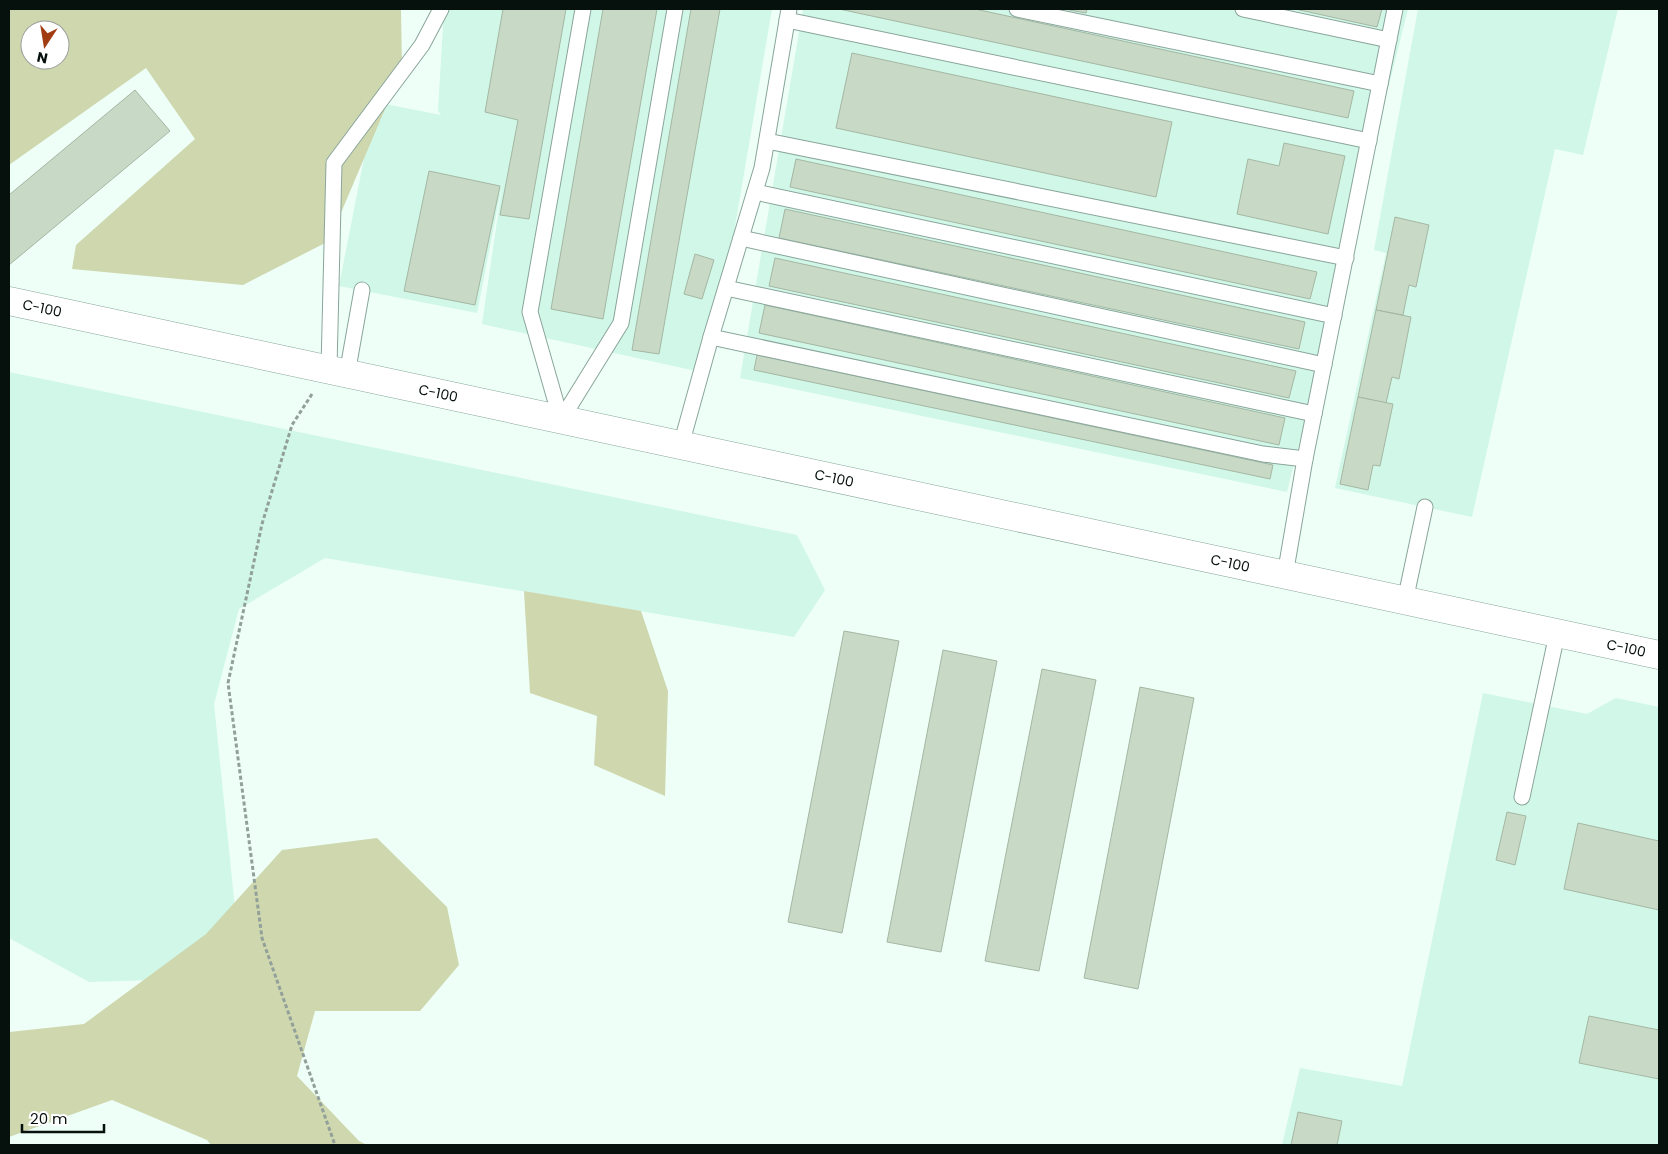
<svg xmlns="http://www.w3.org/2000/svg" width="1668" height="1154" viewBox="0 0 1668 1154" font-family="Poppins,sans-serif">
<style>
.built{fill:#d1f7e8}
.green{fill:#cfd7ae;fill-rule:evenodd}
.building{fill:#c8dac6;stroke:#a4b7a3}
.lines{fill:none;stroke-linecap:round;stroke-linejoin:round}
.service-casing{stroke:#8aa59b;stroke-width:17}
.minor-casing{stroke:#8aa59b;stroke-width:29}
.path{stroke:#92a09a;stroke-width:3;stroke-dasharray:4 2.5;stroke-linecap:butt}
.service{stroke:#fff;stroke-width:15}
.minor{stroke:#fff;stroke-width:28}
.labels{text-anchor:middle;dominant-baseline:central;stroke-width:4.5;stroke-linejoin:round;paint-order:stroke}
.street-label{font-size:14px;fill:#06100c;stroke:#fff}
</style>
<rect width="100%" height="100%" fill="#edfff7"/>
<g class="built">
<path d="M444,9H772L710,374L482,324L503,180L477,313L339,286L375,102L441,115L438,111Z"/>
<path d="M803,9H1408L1287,492L740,378Z"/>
<path d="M1418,9H1618L1583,155L1555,149L1472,517L1335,488L1386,253L1374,250Z"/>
<path d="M9,372L797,535L825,590L794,637L325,558L239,609L214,704L236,918L256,977L89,982L9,938Z"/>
<path d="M1483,693L1587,714L1616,698L1659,707V1145H1282L1300,1068L1402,1086Z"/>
</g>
<g class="green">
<path d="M9,9H401L402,69L329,241L243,285L72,269L76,245L195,139L146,68L9,165ZM30,30H60V60H30Z"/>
<path d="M524,591L641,611L668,691L665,796L594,765L597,716L530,693Z"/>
<path d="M377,838L447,907L459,965L420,1011H315L297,1076L359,1141L367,1145H211L207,1140L112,1100L9,1137V1032L84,1024L206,934L282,850Z"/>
</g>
<g class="building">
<path d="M503,9H566L529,219L500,215L518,120L485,112Z"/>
<path d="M603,9H657L603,319L551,309Z"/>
<path d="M691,9H720L659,354L632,350Z"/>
<path d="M839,9H975L1354,91L1348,118Z"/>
<path d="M1064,9H1087L1086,13Z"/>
<path d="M1295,9H1382L1377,27Z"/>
<path d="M852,53L1172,122L1156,197L836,128Z"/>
<path d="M135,90L170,131L9,265V195Z"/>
<path d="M1284,143L1345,156L1328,234L1237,214L1248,159L1279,166Z"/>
<path d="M796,159L1317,272L1310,299L790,187Z"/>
<path d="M429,171L500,186L475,305L404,291Z"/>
<path d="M785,209L1305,322L1299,349L779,238Z"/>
<path d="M1395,217L1429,225L1416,287L1409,285L1403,315L1376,310Z"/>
<path d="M695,254L714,260L702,299L684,294Z"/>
<path d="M775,258L1296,371L1289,398L769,286Z"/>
<path d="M765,305L1285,418L1279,445L759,333Z"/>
<path d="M1376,310L1411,317L1399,379L1392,377L1386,403L1358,397Z"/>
<path d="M757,355L1273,465L1270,479L754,370Z"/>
<path d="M1358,397L1393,404L1380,466L1373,465L1368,490L1340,484Z"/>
<path d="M844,631L899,641L842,933L788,922Z"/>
<path d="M943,650L997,661L941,952L887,942Z"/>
<path d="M1042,669L1096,680L1039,971L985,961Z"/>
<path d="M1140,687L1194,698L1138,989L1084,978Z"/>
<path d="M1507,812L1526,816L1515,865L1496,860Z"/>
<path d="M1578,823L1659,841V910L1564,889Z"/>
<path d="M1589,1016L1659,1030V1079L1579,1063Z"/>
<path d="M1298,1112L1342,1121L1337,1145H1291Z"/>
</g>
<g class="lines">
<g class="service-casing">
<g id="service">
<path d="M1017,9L1380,84"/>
<path d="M1243,9L1389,40"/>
<path d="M787,20L1369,141"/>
<path d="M767,141L1346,258"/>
<path d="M755,192L1334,316"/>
<path d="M741,238L1324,365"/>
<path d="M726,288L1314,414"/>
<path d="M711,337L1263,454L1305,459"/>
<path d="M329,368L334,163L422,45L441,9"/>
<path d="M347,374L362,290"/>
<path d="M561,420L621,323L675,9"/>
<path d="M561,420L530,312L583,9"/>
<path d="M681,445L711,337L762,168L789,9"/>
<path d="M1285,575L1305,459L1395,9"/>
<path d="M1405,601L1425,507"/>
<path d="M1522,797L1557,634"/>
</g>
</g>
<g class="minor-casing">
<g id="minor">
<path id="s1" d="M9,301L1659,655"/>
</g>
</g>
<path class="path" d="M312,394L292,425L262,524L228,683L262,938L335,1145"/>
<use href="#service" class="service"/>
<use href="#minor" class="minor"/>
</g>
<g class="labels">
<g class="street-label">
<text stroke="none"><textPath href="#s1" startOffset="34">С-100</textPath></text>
<text stroke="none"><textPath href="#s1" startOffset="439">С-100</textPath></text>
<text stroke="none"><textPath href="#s1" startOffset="844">С-100</textPath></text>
<text stroke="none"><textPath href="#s1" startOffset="1249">С-100</textPath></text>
<text stroke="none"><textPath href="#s1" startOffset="1654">С-100</textPath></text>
</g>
</g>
<rect width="1668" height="1154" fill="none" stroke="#06100c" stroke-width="20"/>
<g transform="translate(45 45) rotate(192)"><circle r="24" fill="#ffffff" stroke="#9b9f9e"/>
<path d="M0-4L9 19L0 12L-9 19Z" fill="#a13b12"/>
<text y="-8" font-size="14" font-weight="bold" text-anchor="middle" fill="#06100c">N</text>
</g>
<path d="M22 1124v8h82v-8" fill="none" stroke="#06100c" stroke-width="2.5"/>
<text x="30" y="1124" font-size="15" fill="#06100c" stroke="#ffffff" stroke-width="4" paint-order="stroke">20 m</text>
</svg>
